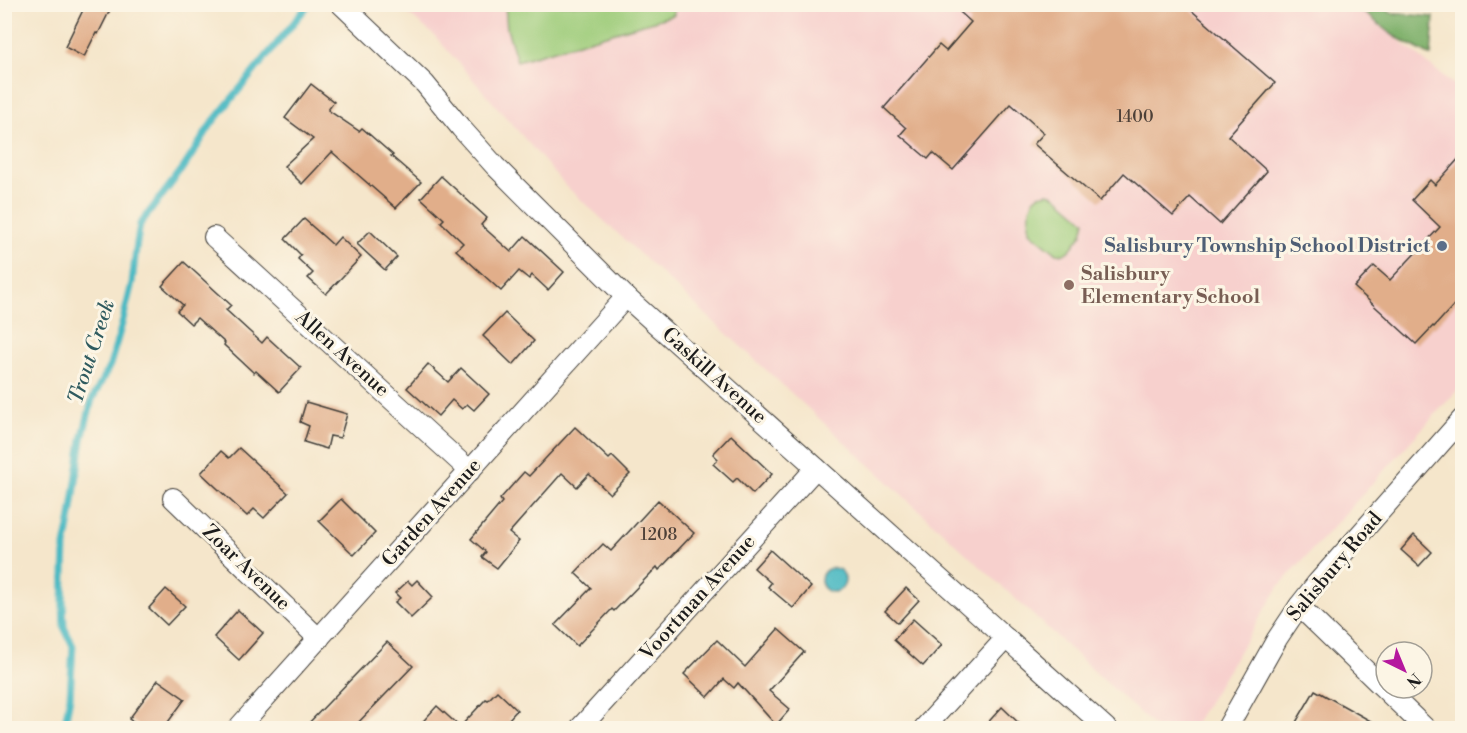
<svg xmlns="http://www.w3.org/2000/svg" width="1467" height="733" viewBox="0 0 1467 733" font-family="'Libre Bodoni',serif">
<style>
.built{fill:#f7d0cd}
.green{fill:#9ecc7a;stroke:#5d744b;stroke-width:1.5}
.forest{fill:#7eb06a;stroke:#4d6643;stroke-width:1.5}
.water{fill:#4bb9c3;stroke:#346a70;stroke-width:1.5}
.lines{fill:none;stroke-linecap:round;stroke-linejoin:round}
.stream{stroke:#4bb9c3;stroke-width:7}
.building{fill:#e1ae8a}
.street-casing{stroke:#3d3a36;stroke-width:22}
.street{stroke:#fff;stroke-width:20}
.service-dot{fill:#5c6f8a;stroke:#fcf5e5;stroke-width:2}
.education-dot{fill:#8d6e63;stroke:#fcf5e5;stroke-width:2}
.labels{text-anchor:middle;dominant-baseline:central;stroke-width:6;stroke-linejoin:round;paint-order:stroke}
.number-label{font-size:16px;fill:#4d4038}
.service-label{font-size:20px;font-weight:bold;fill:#4e5e75;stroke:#fcf5e5;text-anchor:end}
.education-label{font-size:20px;font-weight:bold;fill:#785e54;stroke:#fcf5e5;text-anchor:start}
.street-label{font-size:20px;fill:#1c1c1c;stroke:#fcf5e5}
.water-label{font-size:21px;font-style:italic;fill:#2f5b5f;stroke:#fcf5e5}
</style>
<rect width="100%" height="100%" fill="#fcf5e5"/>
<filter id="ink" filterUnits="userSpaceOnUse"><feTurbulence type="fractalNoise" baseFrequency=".0167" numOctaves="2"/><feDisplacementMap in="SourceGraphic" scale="12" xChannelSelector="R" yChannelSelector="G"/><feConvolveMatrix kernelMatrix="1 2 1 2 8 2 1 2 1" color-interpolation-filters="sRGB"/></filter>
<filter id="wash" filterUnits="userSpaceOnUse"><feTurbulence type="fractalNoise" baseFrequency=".008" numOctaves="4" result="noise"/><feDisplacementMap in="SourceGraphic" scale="24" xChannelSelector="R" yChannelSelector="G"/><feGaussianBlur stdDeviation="1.35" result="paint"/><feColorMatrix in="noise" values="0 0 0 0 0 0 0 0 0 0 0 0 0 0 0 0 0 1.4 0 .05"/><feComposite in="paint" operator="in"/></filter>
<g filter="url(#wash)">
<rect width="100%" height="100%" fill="#f5e6cb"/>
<path class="built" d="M397,5H1355L1462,91V385L1280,585L1192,728H1156L566,186L434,35Z"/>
<g class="green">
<path d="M505,5H673L674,15L517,61L507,29Z"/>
<path d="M1048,193L1055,195L1085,221L1082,234L1070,250L1064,254L1056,253L1031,233L1029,227L1030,209L1034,199L1039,195Z"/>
</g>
<path class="forest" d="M1355,5H1381L1391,13L1434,17L1431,56L1394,36Z"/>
<circle class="water" cx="833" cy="580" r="12"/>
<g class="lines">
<path class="stream" d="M64,728L70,697L73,646L64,627L63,603L65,546L71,516L82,439L92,400L110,365L122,324L132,283L136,249L140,224L184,167L212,123L309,4"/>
</g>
<g id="blocks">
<g class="building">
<path d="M86,4H113L98,34L96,33L84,57L65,47Z"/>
<path d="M951,4H1184L1275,83L1228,136L1267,171L1220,224L1190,197L1173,216L1124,173L1100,201L1034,144L1044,133L1011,104L953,170L933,153L928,159L900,135L906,128L884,108L939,45L946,51L971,22Z"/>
<path d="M311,84L334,102L328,110L359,131L362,128L393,155L391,156L421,182L396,208L332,152L302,184L284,166L313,139L285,118Z"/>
<path d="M1462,155V296L1434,327L1433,326L1416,344L1354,287L1374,266L1390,280L1440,227L1412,200L1430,180L1435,185Z"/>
<path d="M441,176L487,218L481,225L511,252L525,236L564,272L548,290L532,275L529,279L519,271L501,291L456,250L463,243L441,222L444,219L421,198Z"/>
<path d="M304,219L333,245L340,237L361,257L326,294L308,278L313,273L298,259L301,255L285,239Z"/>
<path d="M370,231L397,257L385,270L357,244Z"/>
<path d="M184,262L231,305L226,310L262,343L267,337L301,368L279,392L256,371L254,373L224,345L225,343L197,318L191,324L177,311L183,305L162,286Z"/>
<path d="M505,313L534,341L513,365L483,336Z"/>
<path d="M428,364L448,382L461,368L489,394L474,410L467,404L462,409L452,400L438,416L407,388Z"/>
<path d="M306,402L347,414L340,438L330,436L327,449L304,442L309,426L300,422Z"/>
<path d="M575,427L609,459L612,456L630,474L610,494L589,474L577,487L562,473L509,533L519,541L497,568L482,557L486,552L471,539L502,502L500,499L524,472L529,476Z"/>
<path d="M731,435L772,474L753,494L737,478L733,482L713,464L718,459L713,454Z"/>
<path d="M239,448L288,493L264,518L254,509L247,516L201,473L221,451L229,458Z"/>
<path d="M341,499L375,533L354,555L319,521Z"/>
<path d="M658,500L694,533L659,570L657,567L614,611L612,609L577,646L555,625L591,588L575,573L603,544L611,551Z"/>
<path d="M1414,535L1432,552L1419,566L1401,550Z"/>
<path d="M770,550L811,587L793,608L768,587L771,583L754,568Z"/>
<path d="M417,580L433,597L411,618L395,602L400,598L395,593L408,581L412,585Z"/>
<path d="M906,588L919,600L898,623L885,611Z"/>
<path d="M166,589L185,606L167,625L149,608Z"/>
<path d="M238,610L263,633L239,660L214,637Z"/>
<path d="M913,619L942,645L923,666L894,640Z"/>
<path d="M778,629L804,652L769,691L790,709L776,725L738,683L734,688L724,679L708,697L684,674L717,640L745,667Z"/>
<path d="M387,642L413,666L352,729H303Z"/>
<path d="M158,680L185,699L163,729H143L129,719Z"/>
<path d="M1315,690L1385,729H1292Z"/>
<path d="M497,691L517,710L509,719L517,729H416L437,706L460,727L486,699L488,700Z"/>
<path d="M1002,707L1025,729H982Z"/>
</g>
</g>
</g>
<g filter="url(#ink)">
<use href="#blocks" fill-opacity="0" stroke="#3d3a36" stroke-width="1.5"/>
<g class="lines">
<g class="street-casing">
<g id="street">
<path d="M341,4L425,84L461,128L495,166L626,297L1106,728"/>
<path d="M214,237L470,471"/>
<path d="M173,498L319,639"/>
<path d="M1299,606L1425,728"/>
<path d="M238,728L626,297"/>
<path d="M580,728L816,468"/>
<path d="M924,728L1006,638"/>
<path d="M1227,728L1277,639L1299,606L1317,583L1462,419"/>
</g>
</g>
<use href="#street" class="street"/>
</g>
</g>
<circle class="service-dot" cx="1442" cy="246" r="6"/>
<circle class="education-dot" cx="1069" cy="285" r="6"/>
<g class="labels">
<g class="number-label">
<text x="1135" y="117">1400</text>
<text x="659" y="535">1208</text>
</g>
<g class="service-label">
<text x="1430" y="246">Salisbury Township School District</text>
</g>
<g class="education-label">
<text x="1081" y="274">Salisbury<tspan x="1081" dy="23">Elementary School</tspan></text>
</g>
<g class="street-label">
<text transform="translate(342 354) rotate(42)">Allen Avenue</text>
<text transform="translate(714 376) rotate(42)">Gaskill Avenue</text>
<text transform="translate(432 513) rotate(-48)">Garden Avenue</text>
<text transform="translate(1335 567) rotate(-50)">Salisbury Road</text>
<text transform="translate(246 568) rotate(44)">Zoar Avenue</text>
<text transform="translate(698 598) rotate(-48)">Voortman Avenue</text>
</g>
<g class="water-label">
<text transform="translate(92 352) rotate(-72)">Trout Creek</text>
</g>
</g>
<rect width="1467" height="733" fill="none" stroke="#fcf5e5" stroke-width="24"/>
<g transform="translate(1404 670) rotate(137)"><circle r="28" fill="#fcf5e5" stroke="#a29e95" stroke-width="1.5"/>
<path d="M0-4.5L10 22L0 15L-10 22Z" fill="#b5179e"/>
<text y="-9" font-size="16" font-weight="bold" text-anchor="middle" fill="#1c1c1c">N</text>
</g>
</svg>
